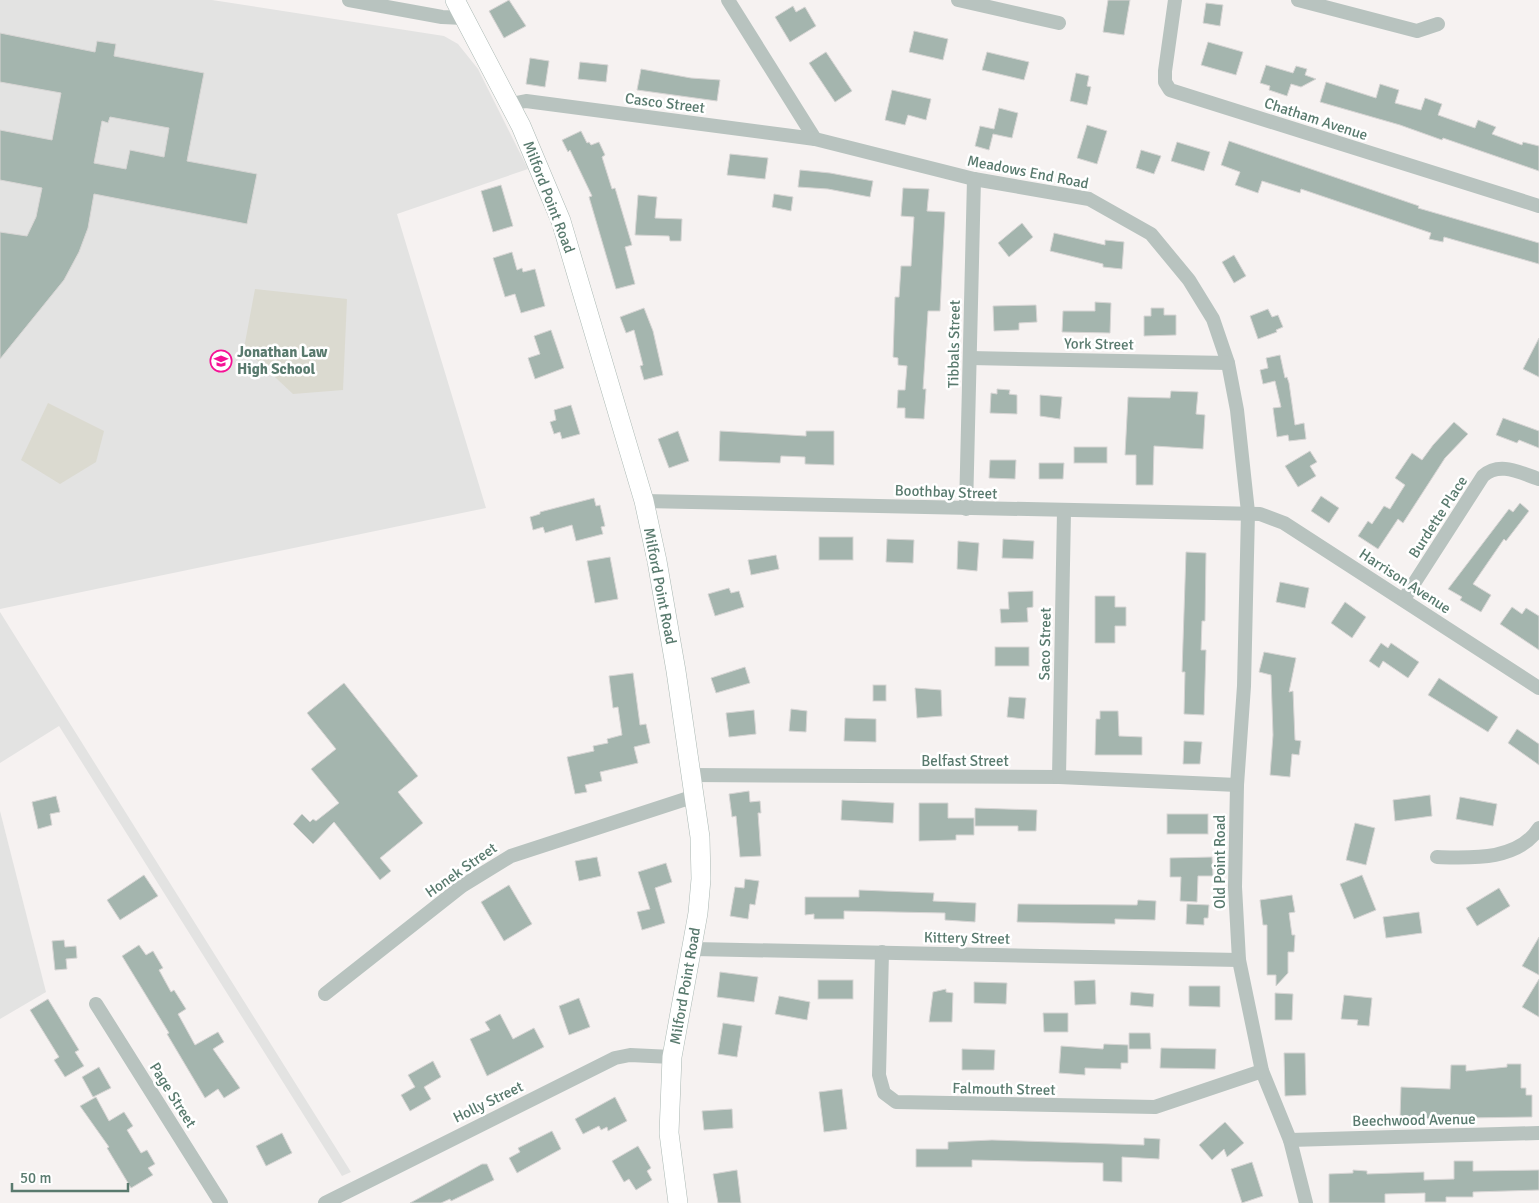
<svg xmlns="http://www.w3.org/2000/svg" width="1539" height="1203" viewBox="0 0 1539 1203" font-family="Signika,sans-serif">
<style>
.built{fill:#e3e3e2}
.green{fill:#dbdad0}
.building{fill:#a4b5ae;stroke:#d7d5d4;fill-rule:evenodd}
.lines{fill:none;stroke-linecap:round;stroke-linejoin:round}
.secondary-casing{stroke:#aab8b3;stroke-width:20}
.minor{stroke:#b8c3bf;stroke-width:14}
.secondary{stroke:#fff;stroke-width:19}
.labels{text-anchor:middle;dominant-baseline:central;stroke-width:5;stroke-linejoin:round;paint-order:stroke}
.street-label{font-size:15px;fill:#597a6e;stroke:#fff}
.poi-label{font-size:15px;font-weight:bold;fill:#597a6e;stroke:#fff;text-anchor:start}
</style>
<rect width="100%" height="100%" fill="#f6f2f1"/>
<g class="built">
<path d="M0,0H212L444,36L458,44L478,69L528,169L397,214L486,508L0,609Z"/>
<path d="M0,612L351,1172L342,1176L59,726L0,763Z"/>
<path d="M0,811L46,992L0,1019Z"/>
</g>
<g class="green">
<path d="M255,289L347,299L343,390L293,394L244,348Z"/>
<path d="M48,403L104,431L96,462L60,484L21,460Z"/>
</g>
<g class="building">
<path d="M509,0L526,26L504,38L489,11Z"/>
<path d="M1108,0H1130L1124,35L1103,32Z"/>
<path d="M1206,3L1223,5L1220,26L1203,23Z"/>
<path d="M793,6L796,12L805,7L816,26L790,42L775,17Z"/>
<path d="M914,31L948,39L943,60L909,52Z"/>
<path d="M0,33L95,52L97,41L116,44L114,56L204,73L187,161L257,174L247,224L94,194L88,228L79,252L64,280L0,359V232L27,236L36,217L42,188L0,180V130L52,140L61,93L0,82ZM110,117L169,128L164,157L130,150L126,169L94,163L102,121L108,123Z"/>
<path d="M1208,42L1243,52L1236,75L1201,65Z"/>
<path d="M826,52L852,91L835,102L809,63Z"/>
<path d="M987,52L1029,62L1024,80L982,70Z"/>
<path d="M530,58L549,61L545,87L526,84Z"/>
<path d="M580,62L608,65L606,82L578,79Z"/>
<path d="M1266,65L1293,73L1296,66L1307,69L1305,75L1316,79L1301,87L1291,84L1287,96L1269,90L1270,86L1260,83Z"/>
<path d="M641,69L691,78L720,80L717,101L637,90Z"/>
<path d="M1076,73L1089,76L1087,86L1091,87L1087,105L1070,101Z"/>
<path d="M1326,82L1376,98L1380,84L1399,90L1395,103L1421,110L1425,98L1442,104L1438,115L1475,128L1478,120L1496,127L1492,134L1522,145L1523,142L1539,146V171L1443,138L1442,140L1400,125L1320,102Z"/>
<path d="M892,90L931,99L926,120L908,115L905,125L885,120Z"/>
<path d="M999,108L1018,113L1012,138L993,134L989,150L975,146L980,126L994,129Z"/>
<path d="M1087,125L1107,131L1097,164L1077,158Z"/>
<path d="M581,131L587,143L589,142L591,145L599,142L605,155L602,157L612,189L615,188L632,245L625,247L635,284L616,289L589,197L592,196L570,150L568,152L562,140Z"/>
<path d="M1229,141L1419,206L1418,208L1539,243V264L1444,237L1443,242L1429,239L1431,233L1301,189L1300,193L1262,181L1258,193L1235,185L1240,172L1221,165Z"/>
<path d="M1177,142L1210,152L1204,171L1171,161Z"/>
<path d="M1141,150L1161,156L1154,174L1136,168Z"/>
<path d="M730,154L768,158L765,179L727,175Z"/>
<path d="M800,170L830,173L873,181L870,197L828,189L798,187Z"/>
<path d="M501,185L513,226L493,232L481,191Z"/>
<path d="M903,188L929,189L927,211L945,212L940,311H928L923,389H926L924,419L905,418V408H897L898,390H905L907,366L898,365V358L893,357L895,297H899L901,266H911L914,217L901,216Z"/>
<path d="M774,194L793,197L791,211L772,207Z"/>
<path d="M638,195L657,197L655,218L682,219L681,241H670L669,236L635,235Z"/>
<path d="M1022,223L1033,237L1009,257L998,243Z"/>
<path d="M1054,233L1105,245V240L1124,242L1122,269L1103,267V264L1050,251Z"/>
<path d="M512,252L517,270L522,268L523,272L535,269L545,306L521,313L515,294L505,297L493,258Z"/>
<path d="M1234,255L1246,276L1234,283L1222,262Z"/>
<path d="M1095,302L1111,303L1110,333L1062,332L1063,311H1095Z"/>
<path d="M1036,305L1037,322L1019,323V330L994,331L993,306Z"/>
<path d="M644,308L653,331L663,375L644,380L640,366L643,365L634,330L626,333L620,317Z"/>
<path d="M1151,308H1164V315H1176V335L1144,336V316H1151Z"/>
<path d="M1268,309L1272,317L1278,315L1283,327L1276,330L1277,332L1258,339L1250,316Z"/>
<path d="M551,330L564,368L535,379L528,358L540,354L534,336Z"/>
<path d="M1539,338V377L1523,369Z"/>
<path d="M1280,355L1285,378L1287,377L1289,383L1295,425L1304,423L1306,439L1289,441L1288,435L1277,437L1273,408L1281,407L1275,381L1263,384L1260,370L1268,368L1266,358Z"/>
<path d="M997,389L1010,390L1009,394L1017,395V414L990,413L991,393L997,394Z"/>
<path d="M1171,391L1198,392L1196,414L1205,415L1203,449L1154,446L1153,485H1136V455H1125L1128,397L1170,398Z"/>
<path d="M1040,395L1062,397L1060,419L1040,416Z"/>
<path d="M571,405L580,434L562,439L560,432L554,434L550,422L556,420L554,410Z"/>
<path d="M1503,418L1539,431V448L1519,440L1517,443L1496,435Z"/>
<path d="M1454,422L1468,434L1445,458L1403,523L1398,519L1378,549L1358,536L1368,521L1372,524L1384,506L1390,509L1405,485L1395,478L1412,453L1422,460L1433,445Z"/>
<path d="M678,431L689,461L669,468L658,439Z"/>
<path d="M720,431L806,436V431H834V465L805,464V457L781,456L780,463L719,461Z"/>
<rect x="1074" y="447" width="33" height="16"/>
<path d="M1310,451L1317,462L1310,466L1316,476L1298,487L1285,466Z"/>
<path d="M990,460H1016L1015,479L989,478Z"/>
<path d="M1039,463H1064L1063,479H1039Z"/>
<path d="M1321,496L1339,508L1329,523L1311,511Z"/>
<path d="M594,498L596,506L600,505L605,526L601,527L603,534L576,541L572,525L545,533L543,527L533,530L530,517L540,514V512Z"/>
<path d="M1520,503L1529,511L1506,541L1504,539L1473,584L1491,595L1481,612L1460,600L1462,597L1448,589L1509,509L1513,512Z"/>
<rect x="819" y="537" width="34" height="23"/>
<path d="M887,539L914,540L913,563L886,562Z"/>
<path d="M1003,539L1034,541L1033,559L1002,558Z"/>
<path d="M958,541L979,543L977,571L957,569Z"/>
<path d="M1186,552L1206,553L1205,621H1202L1201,650H1206L1204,715L1184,714L1185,672H1182Z"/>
<path d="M776,555L779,569L751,575L748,560Z"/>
<path d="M610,557L618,599L595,603L587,561Z"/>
<path d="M1280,582L1309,588L1305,608L1276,602Z"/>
<path d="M729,588L731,593L739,591L744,607L715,616L708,594Z"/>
<path d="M1033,591V607L1027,608L1028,622L1001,623L1000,609H1009L1008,592Z"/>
<path d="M1095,596H1115V607H1126V626H1115V643H1095Z"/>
<path d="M1345,602L1366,617L1352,638L1331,623Z"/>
<path d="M1512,607L1522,614L1526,608L1539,616V650L1500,624Z"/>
<path d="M1381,643L1388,648L1391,643L1419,662L1408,678L1383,661L1379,668L1369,661Z"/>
<rect x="995" y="647" width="34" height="19"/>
<path d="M1264,652L1296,658L1289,692L1293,691L1295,740L1301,741L1299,755L1292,754L1290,777L1270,775L1273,735L1271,675L1259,672Z"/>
<path d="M745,667L750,683L716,693L711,678Z"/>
<path d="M633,673L640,725L646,724L650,743L634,747L638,763L600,772L602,781L585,785L587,792L575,794L567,757L594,751L593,746L608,743L607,739L622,735L618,707L613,708L609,676Z"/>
<path d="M1439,678L1498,717L1488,732L1428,695Z"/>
<path d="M344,683L418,776L398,792L423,823L380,858L391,871L380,880L334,822L313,844L293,824L302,814L310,822L313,819L316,821L339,803L311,769L336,749L307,713Z"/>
<rect x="873" y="685" width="13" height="16"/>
<path d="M915,688L941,690L942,716L917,718Z"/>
<path d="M1009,697L1026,698L1024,719L1007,717Z"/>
<path d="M791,709L807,711L806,732L789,731Z"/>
<path d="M754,710L756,734L729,737L726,713Z"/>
<path d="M1100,711H1118L1119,736L1142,737V755H1095L1096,719H1100Z"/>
<path d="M845,718L876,719V742L844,741Z"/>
<path d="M1517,729L1539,744V765L1508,743Z"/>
<path d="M1184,741L1202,742L1200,764H1183Z"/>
<path d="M749,791L750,802L760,801L761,813H758L761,856L740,857L736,816L732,817L729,794Z"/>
<path d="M1430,795L1432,816L1395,821L1393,800Z"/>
<path d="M56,796L60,812L50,814L52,825L38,829L32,802Z"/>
<path d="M1460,797L1497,804L1493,826L1456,819Z"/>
<path d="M842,800L894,803L893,823L841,820Z"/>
<path d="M919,803H948V818H974V835H956V840L919,841Z"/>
<path d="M975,808L1037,810L1036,831H1018V826H975Z"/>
<rect x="1167" y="814" width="41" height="20"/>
<path d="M1355,823L1375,828L1366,865L1346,860Z"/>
<path d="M597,857L601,876L579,881L575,861Z"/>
<path d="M1212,857L1213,876H1198L1197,902L1180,901L1181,877H1170V858Z"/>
<path d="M666,863L672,882L655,888L665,923L642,930L637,912L650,909L638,872Z"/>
<path d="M144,875L158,896L120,920L107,900Z"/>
<path d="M1362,875L1376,910L1354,919L1340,884Z"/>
<path d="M745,879L759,881L755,905L750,904L748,919L730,916L735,887L744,888Z"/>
<path d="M509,885L532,924L504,941L481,902Z"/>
<path d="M1499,888L1510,906L1477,926L1466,908Z"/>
<path d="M859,890L934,893L933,901L976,903L975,922L945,920V913L844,911V919H814V914L805,915V897H859Z"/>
<path d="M1292,895L1295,912L1289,913L1292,935H1295L1294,952H1288V973L1276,986V975H1267V925H1263L1260,900Z"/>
<path d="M1138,900L1156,901L1155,920L1115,919V924L1017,922L1018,904L1137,905Z"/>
<path d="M1187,904L1209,905L1208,918H1204V925L1186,924Z"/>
<path d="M1419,912L1422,933L1386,938L1383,917Z"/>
<path d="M1539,937V975L1522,966Z"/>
<path d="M64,940L65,947L76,946L77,958L66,959L67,969L55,970L52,941Z"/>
<path d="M139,945L146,955L153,951L163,968L159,970L171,992L174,990L186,1009L178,1014L195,1045L218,1032L224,1042L213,1049L240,1088L224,1098L218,1089L205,1098L167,1034L169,1033L122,956Z"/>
<path d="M720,972L758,977L754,1002L717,997Z"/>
<path d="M1539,979V1017L1522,1007Z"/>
<rect x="818" y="980" width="35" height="19"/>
<path d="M1095,980L1096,1004L1075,1005L1074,981Z"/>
<path d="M974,982L1007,983L1006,1004L974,1003Z"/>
<path d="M1189,986H1220V1007L1189,1006Z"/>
<path d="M946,989V992L953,993L952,1022H929L933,992Z"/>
<path d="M1131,992L1154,994L1153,1007L1130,1005Z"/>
<path d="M1275,993L1293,994L1292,1020H1275Z"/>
<path d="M1344,995L1372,998L1369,1026L1357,1025L1358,1020L1341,1019Z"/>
<path d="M779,996L810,1002L807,1020L775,1014Z"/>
<path d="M579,998L590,1027L569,1035L559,1006Z"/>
<path d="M48,999L79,1050L75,1052L84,1066L65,1077L54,1060L59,1057L30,1010Z"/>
<path d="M1043,1013H1068V1032H1044Z"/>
<path d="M500,1014L513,1039L534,1028L544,1047L487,1076L470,1039L490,1030L485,1022Z"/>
<path d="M723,1023L742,1026L737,1057L718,1054Z"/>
<path d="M1129,1033H1150L1151,1049H1129Z"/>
<path d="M1104,1044L1128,1045V1063H1121V1069L1085,1068V1075L1059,1073L1061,1046L1103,1049Z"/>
<path d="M1161,1048L1216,1049L1215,1069L1160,1068Z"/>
<path d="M962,1049L995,1050L994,1070H962Z"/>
<path d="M1284,1053H1305L1306,1095L1285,1096Z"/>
<path d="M433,1061L441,1077L424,1087L431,1099L410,1111L401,1095L415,1087L408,1075Z"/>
<path d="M1507,1064H1521V1088H1526V1095H1532V1117L1400,1119L1401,1087L1450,1089L1451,1065H1466V1071L1507,1067Z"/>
<path d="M99,1067L111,1088L93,1097L82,1077Z"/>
<path d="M842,1089L847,1129L824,1132L819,1092Z"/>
<path d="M96,1097L109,1121L124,1112L133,1126L127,1130L141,1153L147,1150L155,1164L148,1168L153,1175L131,1188L107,1148L109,1147L80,1106Z"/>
<path d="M615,1097L627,1121L608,1131L607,1127L601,1130L599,1126L583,1134L575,1119Z"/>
<path d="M732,1109L733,1128L704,1130L702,1111Z"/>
<path d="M1225,1122L1244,1143L1227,1157L1224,1149L1212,1160L1199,1145Z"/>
<path d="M552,1131L561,1149L517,1173L509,1158L520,1152L518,1148Z"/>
<path d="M282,1133L292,1153L266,1166L256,1146Z"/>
<path d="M1144,1138L1160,1139L1159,1159L1122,1157V1182L1103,1181V1163L972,1160V1167H916V1149H948V1142L992,1140L1144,1145Z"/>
<path d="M638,1146L651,1168L647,1171L652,1180L636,1190L629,1179L624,1182L612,1161Z"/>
<path d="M1454,1161H1473V1171L1539,1170V1190L1473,1192V1197H1446V1202H1425V1193L1385,1194V1203H1329V1174L1353,1173V1170L1367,1171V1174L1424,1172V1180L1454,1179Z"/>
<path d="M1252,1162L1263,1196L1242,1203L1231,1169Z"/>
<path d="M482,1164H487L494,1180L451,1201L450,1199L441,1203H410Z"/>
<path d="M737,1170L741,1203H718L713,1174Z"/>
</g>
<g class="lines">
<g class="secondary-casing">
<path id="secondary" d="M455,0L521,126L561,221L644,501L657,561L676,671L700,837L701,879L698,913L672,1057L669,1133L678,1203"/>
</g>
<g class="minor">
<path d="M349,0L442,17L464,18"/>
<path d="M728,0L815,139L974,179L1089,199L1151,234L1189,280L1213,319L1228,363L1237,410L1248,512L1244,686L1237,785L1235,887L1239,960L1262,1071L1290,1140L1306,1203"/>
<path d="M958,0L1059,23"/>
<path d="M1175,0L1165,71V82L1170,90L1539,206"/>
<path d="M1298,0L1417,31L1438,24"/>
<path d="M511,104L526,101L815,139"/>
<path d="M970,358L1228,363"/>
<path d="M644,501L1260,514L1284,523L1539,688"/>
<path d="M966,509L974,179"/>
<path d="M1404,599L1483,476C1500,461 1520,473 1539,479"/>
<path d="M692,775L1059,777L1237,785"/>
<path d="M1059,777L1064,511"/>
<path d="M1437,857C1471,858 1518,861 1539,828"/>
<path d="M694,949L1239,960"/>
<path d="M882,952L879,1075L884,1093L896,1102L1155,1107L1262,1071"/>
<path d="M325,994L462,886L511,856L695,796"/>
<path d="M96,1004L221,1203"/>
<path d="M1290,1140L1539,1133"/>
<path d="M325,1203L615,1058L630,1055L672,1057"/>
</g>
<use href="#secondary" class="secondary"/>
</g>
<defs>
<g id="school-ring" transform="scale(1.125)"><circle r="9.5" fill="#fff" stroke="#f51295" stroke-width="1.5"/><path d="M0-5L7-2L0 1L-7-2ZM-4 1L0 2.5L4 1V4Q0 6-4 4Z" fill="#f51295"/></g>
</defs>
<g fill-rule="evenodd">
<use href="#school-ring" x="221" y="361"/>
</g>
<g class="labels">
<g class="street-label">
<text transform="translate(665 103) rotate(7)">Casco Street</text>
<text transform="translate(1316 119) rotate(18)">Chatham Avenue</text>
<text transform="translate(1028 172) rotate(11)">Meadows End Road</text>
<text transform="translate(549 197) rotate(69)">Milford Point Road</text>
<text transform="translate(954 344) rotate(-89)">Tibbals Street</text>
<text transform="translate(1099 344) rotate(1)">York Street</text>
<text transform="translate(946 492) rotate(2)">Boothbay Street</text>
<text transform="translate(1438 517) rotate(-57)">Burdette Place</text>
<text transform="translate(1405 581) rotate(33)">Harrison Avenue</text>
<text transform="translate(660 586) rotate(79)">Milford Point Road</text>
<text transform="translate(1045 644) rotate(-89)">Saco Street</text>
<text x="965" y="761">Belfast Street</text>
<text transform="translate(1220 862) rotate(-90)">Old Point Road</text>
<text transform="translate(461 870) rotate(-35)">Honek Street</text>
<text transform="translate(967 938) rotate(1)">Kittery Street</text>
<text transform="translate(685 986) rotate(-80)">Milford Point Road</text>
<text transform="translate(1004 1089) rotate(1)">Falmouth Street</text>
<text transform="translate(173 1095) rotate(58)">Page Street</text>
<text transform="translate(488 1102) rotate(-26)">Holly Street</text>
<text transform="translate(1414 1120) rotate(-1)">Beechwood Avenue</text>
</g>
<g class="poi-label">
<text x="237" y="352">Jonathan Law<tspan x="237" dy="17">High School</tspan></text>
</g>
</g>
<path d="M12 1183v8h116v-8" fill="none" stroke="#597a6e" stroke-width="2.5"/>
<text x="20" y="1183" font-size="15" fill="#597a6e" stroke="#ffffff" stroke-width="4" paint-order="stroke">50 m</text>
</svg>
